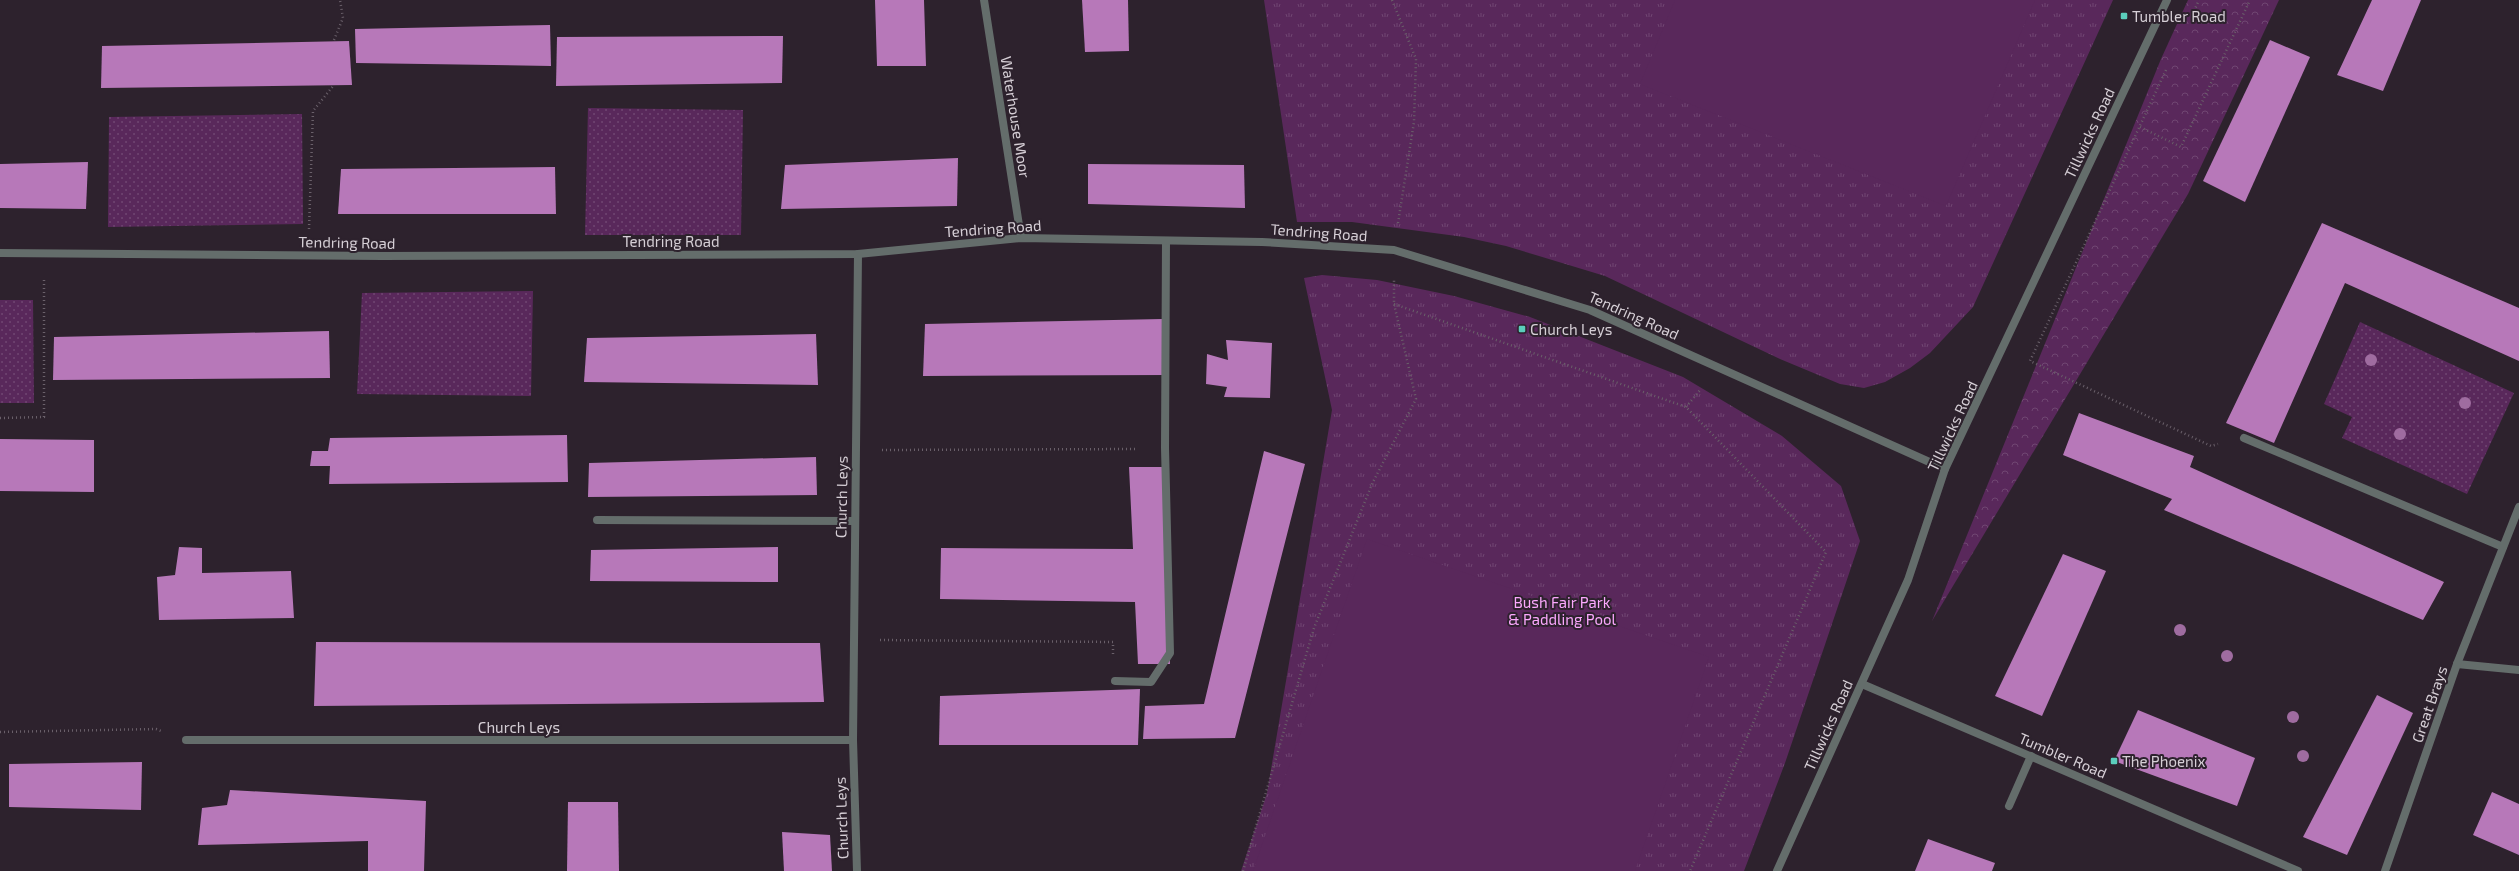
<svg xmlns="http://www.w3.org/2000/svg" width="2519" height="871" viewBox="0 0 2519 871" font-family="'Exo 2',sans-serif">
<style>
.grass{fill:url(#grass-dots)}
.forest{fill:url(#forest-crowns)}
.park{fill:url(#park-tufts)}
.garden{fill:#59285b}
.building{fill:#b778b9}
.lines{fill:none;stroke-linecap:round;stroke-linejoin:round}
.path{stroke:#6a606a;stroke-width:2.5;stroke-dasharray:1 3;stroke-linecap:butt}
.service{stroke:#646d6b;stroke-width:8}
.minor{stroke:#646d6b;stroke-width:8}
.tertiary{stroke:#646d6b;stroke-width:8}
.tree{fill:#9f6ca0}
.poi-dot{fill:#5bcebc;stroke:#2d222d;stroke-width:1.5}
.labels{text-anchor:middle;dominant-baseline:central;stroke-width:4;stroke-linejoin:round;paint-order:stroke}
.poi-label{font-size:15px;fill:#d6cfd6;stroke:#2d222d;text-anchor:start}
.street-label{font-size:15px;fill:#d6cfd6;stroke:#2d222d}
.park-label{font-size:15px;fill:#fca8fe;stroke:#2d222d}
</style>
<defs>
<pattern id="grass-dots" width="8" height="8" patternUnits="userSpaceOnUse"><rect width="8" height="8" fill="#59285b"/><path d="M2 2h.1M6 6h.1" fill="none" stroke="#704672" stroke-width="1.8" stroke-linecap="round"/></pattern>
<pattern id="forest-crowns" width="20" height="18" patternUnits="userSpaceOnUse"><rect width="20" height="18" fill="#59285b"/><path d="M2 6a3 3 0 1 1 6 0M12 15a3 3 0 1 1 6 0" fill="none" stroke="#704672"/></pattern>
<pattern id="park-tufts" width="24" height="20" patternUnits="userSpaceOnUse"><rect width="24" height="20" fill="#59285b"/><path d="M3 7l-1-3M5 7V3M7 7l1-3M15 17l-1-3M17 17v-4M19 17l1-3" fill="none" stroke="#704672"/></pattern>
</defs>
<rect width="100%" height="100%" fill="#2d222d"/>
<g class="grass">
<path d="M588,108L743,110L741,235H585Z"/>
<path d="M302,114L303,224L108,227L109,117Z"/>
<path d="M533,291L531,396L357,394L362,293Z"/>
<path d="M0,300H33L34,403H0Z"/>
<path d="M2360,322L2514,393L2467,494L2342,438L2352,417L2324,404Z"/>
</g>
<path class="forest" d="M2188,0H2279L2188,194L1932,621L2161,59Z"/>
<g class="park">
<path d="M1264,0H2113L1973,307L1930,353L1910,368L1885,382L1864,388L1840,384L1780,359L1605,276L1506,246L1464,237L1352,222H1297Z"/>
<path d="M1322,275L1377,280L1454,296L1530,317L1683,377L1782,436L1841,486L1860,541L1785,763L1744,871H1241L1267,793L1332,410L1304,278Z"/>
</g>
<g class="garden">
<path d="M1675,0H2035L1946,206L1640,84Z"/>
<path d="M1367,539L1709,657L1635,871H1253Z"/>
</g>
<g class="building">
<path d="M875,0H924L926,66H877Z"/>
<path d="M1082,0H1128L1129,51L1085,52Z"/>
<path d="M2372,0H2421L2383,91L2337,75Z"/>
<path d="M550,25L551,66L356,63L355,29Z"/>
<path d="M783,36L782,83L556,86L557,37Z"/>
<path d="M2270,40L2310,57L2245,202L2203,181Z"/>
<path d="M349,41L352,85L101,88L102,46Z"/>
<path d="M958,158L957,206L781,209L785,165Z"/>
<path d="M88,162L86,209L0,208V164Z"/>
<path d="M1088,164L1244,165L1245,208L1088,204Z"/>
<path d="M555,167L556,214H338L341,169Z"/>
<path d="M2322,223L2519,308V361L2345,283L2274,443L2226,423Z"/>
<path d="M1162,319L1168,375L923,376L925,324Z"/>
<path d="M329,331L330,378L53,380L54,337Z"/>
<path d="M816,334L818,385L584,382L587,338Z"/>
<path d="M1226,340L1272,343L1270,398L1224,397L1227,387L1206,384L1207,354L1228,360Z"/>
<path d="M2079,413L2194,456L2190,467L2444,582L2423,620L2164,510L2172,499L2063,455Z"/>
<path d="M567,435L568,482L329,484L330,466H310L312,451H328L330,438Z"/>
<path d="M0,439L94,440V492L0,491Z"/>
<path d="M1264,451L1305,464L1235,738L1143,739L1145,706L1204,704Z"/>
<path d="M816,457L817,495L588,497L589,463Z"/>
<path d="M1129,467H1166L1170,664H1138L1135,602L940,599L941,548L1133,549Z"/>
<path d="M179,547L202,548V573L291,571L294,618L159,620L157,577L175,575Z"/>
<path d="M778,547V582L590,581L591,550Z"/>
<path d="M2063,554L2106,571L2042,716L1995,696Z"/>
<path d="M316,642L820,643L824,702L314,706Z"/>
<path d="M1140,689L1138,745H939L940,696Z"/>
<path d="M2377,695L2413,713L2347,855L2303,837Z"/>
<path d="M2138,710L2255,758L2237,806L2114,761Z"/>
<path d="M142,762L141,810L9,807V764Z"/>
<path d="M230,790L426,801L424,871H368V841L198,845L202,808L227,805Z"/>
<path d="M2492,792L2519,804V855L2473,835Z"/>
<path d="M568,802H618L619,871H567Z"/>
<path d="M782,832L830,835L832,871H784Z"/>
<path d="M1928,839L1995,863L1992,871H1915Z"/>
</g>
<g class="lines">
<g class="path">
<path d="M1392,0L1416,59L1414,122L1398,223"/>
<path d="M2194,11L2199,0"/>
<path d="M334,40L343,18L340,0"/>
<path d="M2166,70L2030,361L2211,446L2218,444"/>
<path d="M2140,127L2181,147L2250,0"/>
<path d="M309,229L313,111L334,85"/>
<path d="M1394,304L1686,407L1826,552L1690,871"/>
<path d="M1686,407L1701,389"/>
<path d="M0,418L44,417V280"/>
<path d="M882,450L1137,449"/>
<path d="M880,640L1113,642V655"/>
<path d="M0,732L156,729L161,731"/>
<path d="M1243,871L1314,628L1372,484L1416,399L1394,304V278"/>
</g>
<g class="service">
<path d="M597,520L855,521"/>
<path d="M2457,664L2519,670"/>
<path d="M1115,681L1151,682L1170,653L1165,448L1166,241"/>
<path d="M2009,806L2031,756"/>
</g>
<g class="minor">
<path d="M984,0L1021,238"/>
<path d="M2244,438L2503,547"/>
<path d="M186,740H853"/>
<path d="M857,871L853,740L858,254"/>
<path d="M2385,871L2457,664L2519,507"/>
</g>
<g class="tertiary">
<path d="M0,253L383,256L858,254L1021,238L1262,242L1394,250L1590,310L1945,469"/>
<path d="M1862,684L2298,871"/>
<path d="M1777,871L1908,580L1945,469L2167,0"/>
</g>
</g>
<g class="tree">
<circle cx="2371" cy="360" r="6"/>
<circle cx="2465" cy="403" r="6"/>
<circle cx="2400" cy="434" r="6"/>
<circle cx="2180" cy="630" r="6"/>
<circle cx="2227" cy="656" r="6"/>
<circle cx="2293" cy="717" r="6"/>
<circle cx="2303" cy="756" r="6"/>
</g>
<g class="poi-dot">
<rect x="2120" y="12" width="8" height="8" rx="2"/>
<rect x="1518" y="325" width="8" height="8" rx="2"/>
<rect x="2110" y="757" width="8" height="8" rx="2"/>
</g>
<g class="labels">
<g class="poi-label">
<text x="2132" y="16">Tumbler Road</text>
<text x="1530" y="329">Church Leys</text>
<text x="2122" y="761">The Phoenix</text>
</g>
<g class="street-label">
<text transform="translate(1016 117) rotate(81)">Waterhouse Moor</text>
<text transform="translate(2089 133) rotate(-65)">Tillwicks Road</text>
<text transform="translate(993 228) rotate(-4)">Tendring Road</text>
<text transform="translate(1319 232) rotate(4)">Tendring Road</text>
<text x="671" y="241">Tendring Road</text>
<text transform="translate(347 242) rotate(1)">Tendring Road</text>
<text transform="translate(1634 315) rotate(24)">Tendring Road</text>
<text transform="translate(1952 426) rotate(-65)">Tillwicks Road</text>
<text transform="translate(841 497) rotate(-89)">Church Leys</text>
<text transform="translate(2429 704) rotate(-71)">Great Brays</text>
<text transform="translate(1828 725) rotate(-66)">Tillwicks Road</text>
<text x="519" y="727">Church Leys</text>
<text transform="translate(2063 755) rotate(23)">Tumbler Road</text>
<text transform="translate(841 818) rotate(-92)">Church Leys</text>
</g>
<g class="park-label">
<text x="1562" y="602">Bush Fair Park<tspan x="1562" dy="17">&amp; Paddling Pool</tspan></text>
</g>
</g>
</svg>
